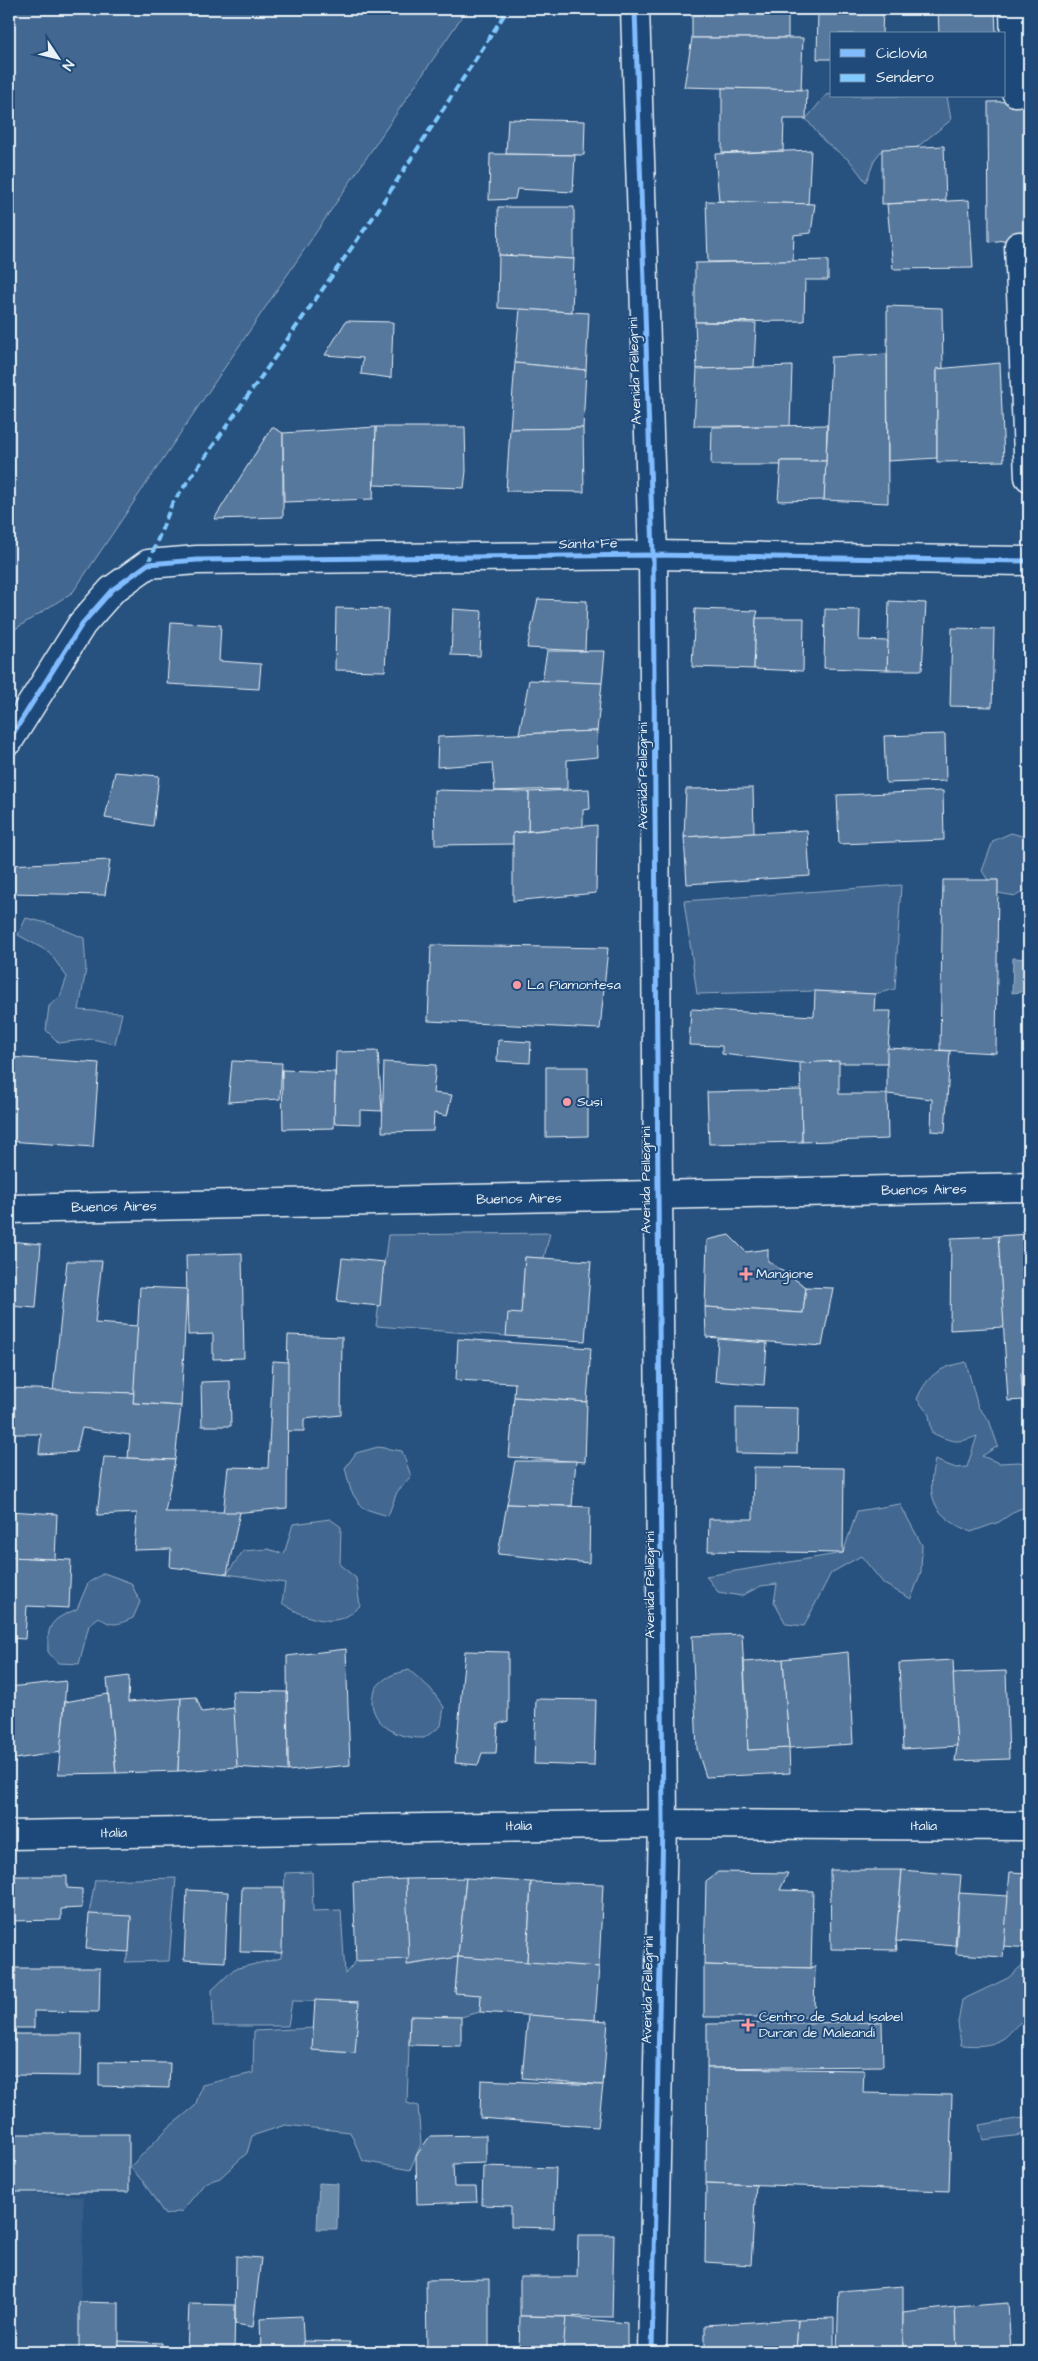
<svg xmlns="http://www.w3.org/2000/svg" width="1038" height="2361" viewBox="0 0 1038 2361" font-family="'Architects Daughter',sans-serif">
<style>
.built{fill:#355d88}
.green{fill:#436891;stroke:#96acc4}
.water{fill:#6b8aaa;stroke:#9db3c9}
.building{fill:#57789d;stroke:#e8f1f8}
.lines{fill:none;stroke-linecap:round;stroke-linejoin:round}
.minor-casing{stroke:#e8f1f8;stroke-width:31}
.minor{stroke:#1f4a7a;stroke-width:28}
.quiet{stroke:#80caff;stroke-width:4;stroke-dasharray:8 4;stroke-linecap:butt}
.cycleway-casing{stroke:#1f4a7a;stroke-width:8}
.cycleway{stroke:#80bcff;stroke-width:5}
.poi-dot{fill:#ff9aa2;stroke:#1f4a7a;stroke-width:2}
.labels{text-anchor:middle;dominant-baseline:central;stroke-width:4;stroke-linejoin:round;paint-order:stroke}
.street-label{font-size:14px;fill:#e8f1f8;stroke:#1f4a7a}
.poi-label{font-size:14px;fill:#e8f1f8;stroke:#1f4a7a;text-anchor:start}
</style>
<rect width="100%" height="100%" fill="#27517f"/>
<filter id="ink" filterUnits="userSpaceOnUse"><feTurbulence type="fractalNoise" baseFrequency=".02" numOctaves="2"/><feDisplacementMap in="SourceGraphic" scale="10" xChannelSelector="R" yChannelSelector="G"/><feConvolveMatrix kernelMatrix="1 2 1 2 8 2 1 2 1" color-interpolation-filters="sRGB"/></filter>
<g filter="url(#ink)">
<path class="built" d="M9,2192L84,2197L79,2348L9,2349Z"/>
<g class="green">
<path d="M9,9H467L73,592L9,633Z"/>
<path d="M832,94V96H947L951,120L916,148L882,150L875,159L866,182L850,161L824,141L806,119L826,95Z"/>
<path d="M1011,833L1029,838V887L1016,896L998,893V880H988L982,871L993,841Z"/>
<path d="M901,885L895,989L875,994L815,991L697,994L684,901Z"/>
<path d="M26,918L51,924L84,938L86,969L79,1010L122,1013L115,1044L92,1039L59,1043L46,1030L49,1006L60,997L67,977L49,952L18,935Z"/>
<path d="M550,1233L544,1258L525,1257L521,1314L506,1336L376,1326L388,1235Z"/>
<path d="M966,1362L978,1407L989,1420L998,1446L982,1456L999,1463L1019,1462L1029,1464V1506L1017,1510L999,1522L971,1532C935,1517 925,1499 935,1460L956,1468L967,1467L977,1436C958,1444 952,1442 932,1433L929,1415L917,1399C928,1374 940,1367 966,1362Z"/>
<path d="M378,1447L402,1451L411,1476L397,1492L388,1516L362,1508L351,1491L345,1468L356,1453Z"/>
<path d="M900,1504L922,1545L921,1572L911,1599L884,1584L861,1556L831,1573L804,1626L786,1624L774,1602L777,1584L761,1586L741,1596L718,1592L706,1576L843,1553L857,1511Z"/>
<path d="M330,1519L341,1527L340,1565L356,1578L360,1606C356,1609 351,1614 347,1616C327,1627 299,1615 282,1603L285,1583L227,1574L243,1551L268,1549L284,1554L293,1524Z"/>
<path d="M104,1573L131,1583L140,1602L133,1618C119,1624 112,1628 99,1617L89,1625L79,1664L58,1663L48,1652C47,1623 51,1620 77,1609L88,1583Z"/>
<path d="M409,1670L430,1688L444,1707L441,1726L424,1738C414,1738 403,1737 394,1732C368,1719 363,1690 390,1676C396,1673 403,1672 409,1670Z"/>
<path d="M312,1872L313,1911L341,1910L345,1974L356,1961L407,1954L408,1965L458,1957L455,1992L481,1995L480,2012L461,2017L410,2016L407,2103L418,2106L421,2144L410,2170L363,2161L350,2132L285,2125L252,2136L247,2153L220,2178L205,2183L182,2211L165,2215L145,2184L130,2167L168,2128L195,2106L202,2085L253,2073L254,2031L314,2028L313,2050L355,2053L358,2002L292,2001L288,2026H213L212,1990L234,1969L281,1958L285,1873Z"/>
<path d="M176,1878L169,1961L125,1962L129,1952L131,1917L89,1914L95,1880Z"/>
<path d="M1029,1959V2018C1018,2021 1013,2031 1004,2038C991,2047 976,2046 961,2045L958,2023L962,2000L1008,1978Z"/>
<path d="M1029,2117V2134L983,2140L979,2125Z"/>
</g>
<g class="water">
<path d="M1013,958L1029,959V991L1012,993Z"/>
<path d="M319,2183L338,2184L337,2229H317Z"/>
</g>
<g class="building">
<rect x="692" y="9" width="96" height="29"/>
<path d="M818,9H883L882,34H832V59H817Z"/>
<path d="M938,9H995L996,34H939Z"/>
<path d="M692,38H803L801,90L684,87Z"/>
<path d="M722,88L807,90L806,119H784L783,151L722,153Z"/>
<path d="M1029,101V237L989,242L988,102Z"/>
<path d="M508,119L585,121L584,155L506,154Z"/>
<path d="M944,146L946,201L882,204V149Z"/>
<path d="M811,150L808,204L719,201L715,154Z"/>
<path d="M490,154L575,155L573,192L517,189L515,199L489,200Z"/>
<path d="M969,200L973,268L893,269L887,204Z"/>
<path d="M706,201L815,204L811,233L794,235L793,261L708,262Z"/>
<path d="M498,207H574V259L499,255Z"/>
<path d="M499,255L574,259L572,312L498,308Z"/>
<path d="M828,260V280H805L804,321L695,322V263Z"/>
<path d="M887,306L942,308L943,369H937V458L888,461Z"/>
<path d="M520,309L589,313L586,370L515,363Z"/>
<path d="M346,321L393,322L391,378L361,374L363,358L325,355Z"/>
<path d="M695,322L756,323L754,367L697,369Z"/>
<path d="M887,354L888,503L824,500L831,357Z"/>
<path d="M515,363L586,370L583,428L510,429Z"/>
<path d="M1000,363L1004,461L937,462V369Z"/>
<path d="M792,366L790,426H694L697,369Z"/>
<path d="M827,425L826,461H781V465H711L712,427Z"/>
<path d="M272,427L283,433V517L214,519Z"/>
<path d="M376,427H465L466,471L464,488L374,485Z"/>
<path d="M376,427L373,499L284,502L283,433Z"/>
<path d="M583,428L584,492L506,491L510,429Z"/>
<path d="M781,461H826L824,500L778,501Z"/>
<path d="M538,599L587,601L585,651L527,648Z"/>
<path d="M889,601L926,603L922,670H887Z"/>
<path d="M336,608L388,609L385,671L335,670Z"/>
<path d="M453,609L482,611L480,656L451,655Z"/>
<path d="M695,609L758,611L756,618L754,669L692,667Z"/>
<path d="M825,609L860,610L859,640L888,641L887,670L824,668Z"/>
<path d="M756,618H804L803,671L754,669Z"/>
<path d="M171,622L221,625L219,661L261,664L259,689L167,684Z"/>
<path d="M952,628L994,629L992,707L950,706Z"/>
<path d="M547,651H605L602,683L542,681Z"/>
<path d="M529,680L602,683L597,731L519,734Z"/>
<path d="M597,731L598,757L567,760V789L495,791L492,763L437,767L438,737Z"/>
<path d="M945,734L946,781L886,783L884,736Z"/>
<path d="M115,772L159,776L153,826L105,818Z"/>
<path d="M753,788L754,833L684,837L686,789Z"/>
<path d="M589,789L590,809L583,810V827L528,831L529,792Z"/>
<path d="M434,790L529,792L528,831L513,833V844L435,845Z"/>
<path d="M943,791L944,840L839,844L837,795Z"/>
<path d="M597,825L596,893L513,901V833Z"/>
<path d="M807,830L810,876L687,884L684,837Z"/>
<path d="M110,860L105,895L9,893V865Z"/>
<path d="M943,880H998L996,1053L940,1050Z"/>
<path d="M431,945L608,948L600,1029L428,1021Z"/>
<path d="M815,991L875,994L874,1011H891L887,1063H800L722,1054V1046L689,1045L691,1009L814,1016Z"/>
<path d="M498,1040L531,1042L530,1063L497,1061Z"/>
<path d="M887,1048L950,1051L945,1132L931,1131L932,1099L887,1094Z"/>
<path d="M378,1051L382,1111L360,1110V1124L334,1123L336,1052Z"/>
<path d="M9,1057L99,1063L93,1147L9,1141Z"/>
<path d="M232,1061L282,1063L280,1099L228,1102Z"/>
<path d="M839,1061V1094H887L888,1139L802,1142L800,1063Z"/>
<path d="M384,1062L436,1065L433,1093L452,1095L447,1116L434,1113L433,1131L382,1132Z"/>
<path d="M546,1067H588V1136L546,1137Z"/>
<path d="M282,1070L335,1072L334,1128L283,1129Z"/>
<path d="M801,1090L802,1142L709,1144L707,1092Z"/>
<path d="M1029,1234V1373H1021L1023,1400L1008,1401L998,1236Z"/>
<path d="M729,1235L746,1252L768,1249V1261L806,1287L803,1313L705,1307L707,1240Z"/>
<path d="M998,1236L1004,1327L950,1330L951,1238Z"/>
<path d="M9,1241L41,1244L36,1308L9,1306Z"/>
<path d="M242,1253L244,1358L213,1359V1334L188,1335L186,1255Z"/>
<path d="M525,1257L591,1261L585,1341L506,1336L508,1313L521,1314Z"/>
<path d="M342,1258L384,1262L380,1306L337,1302Z"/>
<path d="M67,1261H102L95,1323L138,1326L134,1393L53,1391Z"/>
<path d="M140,1287L187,1289L181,1406L133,1403Z"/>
<path d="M806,1287L833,1288L822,1346L706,1337L705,1307L803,1313Z"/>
<path d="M288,1335L342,1337L341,1415L304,1419V1431H285Z"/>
<path d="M458,1339L591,1348L587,1402L514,1397L515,1383L456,1380Z"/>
<path d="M718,1339L767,1343L764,1385L715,1381Z"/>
<path d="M273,1361L288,1362L287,1508L223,1514L228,1467L268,1468Z"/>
<path d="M230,1381L231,1426H202L201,1382Z"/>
<path d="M9,1388L134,1393L133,1403L181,1406L175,1460L128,1458L130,1435L82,1428L76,1452L39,1454L41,1434H9Z"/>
<path d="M514,1397L587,1402L585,1462L509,1457Z"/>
<path d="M736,1407L798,1408L797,1454L736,1453Z"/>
<path d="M104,1457L175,1460L165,1512H240L227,1574L170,1567L171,1549L134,1550L137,1513L97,1515Z"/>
<path d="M515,1461H576L572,1506L507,1504Z"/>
<path d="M754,1467L844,1468L843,1553L708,1551L709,1519H753Z"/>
<path d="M507,1504L590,1507L589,1563L498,1554Z"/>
<path d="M9,1511L57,1514L55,1559L9,1557Z"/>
<path d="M9,1557L71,1560L69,1608L27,1606L25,1639L9,1638Z"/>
<path d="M742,1634L748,1750L789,1748L790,1773L706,1777L697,1749L692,1636Z"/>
<path d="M346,1649L350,1765L288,1771L287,1656Z"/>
<path d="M465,1651L508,1652V1721L498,1724L496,1753H482L478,1765L455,1763Z"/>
<path d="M848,1652L853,1744L789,1748L783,1659Z"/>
<path d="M783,1659L789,1748L748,1750L744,1662Z"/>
<path d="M953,1660L957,1746L903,1749L899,1663Z"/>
<path d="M1006,1671L1009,1759L955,1761L957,1746L953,1673Z"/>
<path d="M129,1676L128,1702L181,1698L178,1771L116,1773L107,1679Z"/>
<path d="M66,1681L61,1752L9,1760V1687Z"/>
<path d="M232,1691L287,1692L288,1771L237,1767Z"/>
<path d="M108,1694L116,1773L58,1774L65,1702Z"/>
<path d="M196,1697L202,1712L234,1708L237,1767L178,1771L181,1698Z"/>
<path d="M536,1699L596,1700L594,1766L534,1764Z"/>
<path d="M830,1870H902L896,1941L897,1950L831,1949Z"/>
<path d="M902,1870L961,1875L955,1946L896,1941Z"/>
<path d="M718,1872L788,1873L780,1890L813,1891L811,1968L704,1965L706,1881Z"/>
<path d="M1010,1872L1029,1873V1948L1003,1946Z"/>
<path d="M9,1876H67V1888L82,1889V1908L61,1909V1920L9,1921Z"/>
<path d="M466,1878L458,1957L407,1965L406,1879Z"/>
<path d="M466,1878L531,1882L527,1963L458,1957Z"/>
<path d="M406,1879L409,1959L356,1961L353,1882Z"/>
<path d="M531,1882L603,1884L599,1967L527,1963Z"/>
<path d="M242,1887H283L282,1953L240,1952Z"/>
<path d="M187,1890L228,1892L225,1962L184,1960Z"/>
<path d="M959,1893L1008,1896L1003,1957L956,1954Z"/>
<path d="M89,1914L131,1916L129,1952L86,1949Z"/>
<path d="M458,1957L599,1967L595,2020L480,2012L481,1995L455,1993Z"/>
<path d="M704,1965L811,1968L815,1965L814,2017H704Z"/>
<path d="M9,1968H100L99,2012L34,2011V2028H9Z"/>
<path d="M315,2000L359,2002L355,2053L312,2050Z"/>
<path d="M528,2015L608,2021L603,2085L522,2078Z"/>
<path d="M410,2016L461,2017V2046L409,2045Z"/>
<path d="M882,2022L883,2066L707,2068V2024Z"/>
<path d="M12,2034H82L81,2076L11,2075Z"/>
<path d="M99,2062L170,2063L169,2088L99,2086Z"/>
<path d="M707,2068L864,2070L863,2093L952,2095L949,2191L706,2183Z"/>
<path d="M481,2080L603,2085L598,2127L480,2118Z"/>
<rect x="9" y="2134" width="120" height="58"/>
<path d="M486,2135V2163L453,2164L454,2187H476L477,2202L417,2204L416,2156L430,2136Z"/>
<path d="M483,2166L556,2168L554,2228L511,2227V2206L482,2205Z"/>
<path d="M706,2183L756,2185L751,2265L705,2262Z"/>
<path d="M578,2235H614L612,2317L520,2316V2277H577Z"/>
<path d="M236,2256L261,2258L253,2327L235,2324Z"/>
<path d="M489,2279V2352H427L426,2280Z"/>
<path d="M903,2286V2352H837L839,2291Z"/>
<path d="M79,2302L119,2303V2352H50V2348H79Z"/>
<path d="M1008,2303L1011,2352H957L955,2307Z"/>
<path d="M189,2304L235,2305L234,2352H187Z"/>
<path d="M955,2307L957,2352H903V2313Z"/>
<path d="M302,2316L304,2352H261L260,2318Z"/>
<path d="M520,2316L566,2317L565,2352H519Z"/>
<path d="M566,2317L627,2323V2352H563Z"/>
<path d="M834,2318V2352H796L798,2319Z"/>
<path d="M798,2319L796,2352H705V2325Z"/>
<path d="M119,2341L162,2343V2352H119Z"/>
<path d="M303,2341L350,2342V2352H304Z"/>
<path d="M50,2348V2352H9V2349Z"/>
</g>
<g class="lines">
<g class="minor-casing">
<g id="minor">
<path d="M635,9L653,555L663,1824L652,2352"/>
<path d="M1014,9L1016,92"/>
<path d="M1019,246L1029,477"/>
<path d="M9,740L82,624L112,590L148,564L197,560L653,555L1029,561"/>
<path d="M9,1209L1029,1187"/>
<path d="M9,1835L663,1824L1029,1826"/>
</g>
</g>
<use href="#minor" class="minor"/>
<path class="quiet" d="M148,564L172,504L376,213L508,9"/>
<g class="cycleway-casing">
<g id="cycleway">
<path d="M635,9L653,555L663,1824L652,2352"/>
<path d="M9,740L82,624L112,590L148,564L197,560L653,555L1029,561"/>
</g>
</g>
<use href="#cycleway" class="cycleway"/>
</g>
</g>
<g class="poi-dot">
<circle cx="517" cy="985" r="5"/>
<circle cx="567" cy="1102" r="5"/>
<path d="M743.5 1266.5h5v5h5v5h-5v5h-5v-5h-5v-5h5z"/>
<path d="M745.5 2017.5h5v5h5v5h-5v5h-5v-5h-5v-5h5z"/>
</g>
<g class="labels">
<g class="street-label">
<text transform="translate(635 371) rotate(-92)">Avenida Pellegrini</text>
<text transform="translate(588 544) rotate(-1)">Santa Fe</text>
<text transform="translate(643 776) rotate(-90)">Avenida Pellegrini</text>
<text transform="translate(646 1180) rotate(-90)">Avenida Pellegrini</text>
<text transform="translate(924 1190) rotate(-1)">Buenos Aires</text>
<text transform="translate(519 1199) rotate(-1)">Buenos Aires</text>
<text transform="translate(114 1207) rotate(-1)">Buenos Aires</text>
<text transform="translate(650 1585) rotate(-90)">Avenida Pellegrini</text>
<text transform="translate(519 1826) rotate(-1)">Italia</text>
<text x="924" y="1826">Italia</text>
<text transform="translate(114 1833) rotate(-1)">Italia</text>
<text transform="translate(648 1990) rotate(-89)">Avenida Pellegrini</text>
</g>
<g class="poi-label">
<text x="527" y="985">La Piamontesa</text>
<text x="577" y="1102">Susi</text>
<text x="756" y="1274">Mangione</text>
<text x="759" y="2017">Centro de Salud Isabel<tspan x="759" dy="16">Duran de Maleandi</tspan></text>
</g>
</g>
<rect width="1038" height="2361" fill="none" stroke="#1f4a7a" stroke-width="30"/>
<rect x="15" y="15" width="1008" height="2331" fill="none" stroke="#e8f1f8" stroke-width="2" filter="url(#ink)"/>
<rect x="830" y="32" width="175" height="65" fill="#1f4a7a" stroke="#6f8dac"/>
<rect x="840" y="49" width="25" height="8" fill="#80bcff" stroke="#6f8dac"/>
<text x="876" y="58" font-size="15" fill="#e8f1f8">Ciclovía</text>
<rect x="840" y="74" width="25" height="8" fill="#80caff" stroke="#6f8dac"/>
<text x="876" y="82" font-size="15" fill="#e8f1f8">Sendero</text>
<g transform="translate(58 58) rotate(125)" stroke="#1f4a7a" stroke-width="4" paint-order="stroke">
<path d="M0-4L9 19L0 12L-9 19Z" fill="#e8f1f8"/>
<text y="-8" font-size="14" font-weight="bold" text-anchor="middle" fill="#e8f1f8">N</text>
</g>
</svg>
